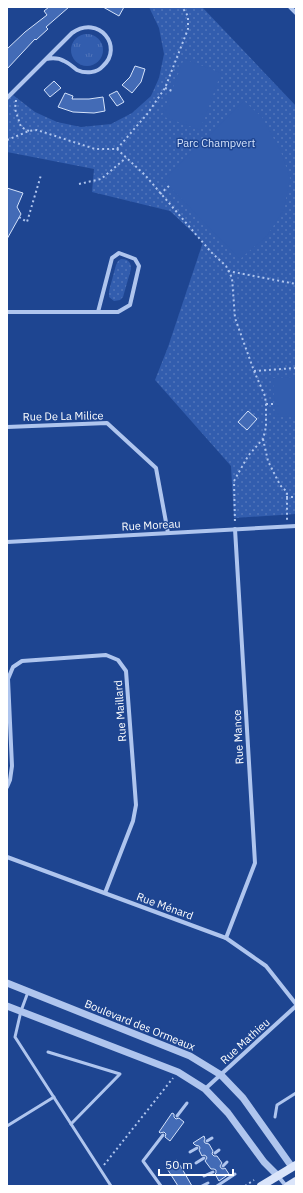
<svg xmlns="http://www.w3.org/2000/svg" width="303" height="1193" viewBox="0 0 303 1193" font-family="'IBM Plex Sans',sans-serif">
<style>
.grass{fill:url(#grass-tufts)}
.park{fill:url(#park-dots)}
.pitch{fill:#325dae}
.building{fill:#436bb6;stroke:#d4e2fa}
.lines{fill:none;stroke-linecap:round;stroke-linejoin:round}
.path{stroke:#afc5ee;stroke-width:2;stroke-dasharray:2 3;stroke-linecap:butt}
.service{stroke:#afc5ee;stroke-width:3}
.minor{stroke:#afc5ee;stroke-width:4}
.tertiary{stroke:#afc5ee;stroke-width:7}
.secondary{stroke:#dbe5fa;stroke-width:8}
.labels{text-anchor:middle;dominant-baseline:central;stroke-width:3;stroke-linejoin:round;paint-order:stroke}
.park-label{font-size:11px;fill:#d4e2fa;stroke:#1e4591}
.street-label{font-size:11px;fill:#fff;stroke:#1e4591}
</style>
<defs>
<pattern id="grass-tufts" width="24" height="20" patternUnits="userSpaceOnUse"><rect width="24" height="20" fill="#325dae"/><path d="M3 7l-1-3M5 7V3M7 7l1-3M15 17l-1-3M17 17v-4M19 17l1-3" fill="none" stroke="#5175ba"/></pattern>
<pattern id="park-dots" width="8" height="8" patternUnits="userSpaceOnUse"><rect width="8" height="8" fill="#325dae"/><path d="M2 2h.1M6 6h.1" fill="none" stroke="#5175ba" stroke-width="1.8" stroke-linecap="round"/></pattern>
</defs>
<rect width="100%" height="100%" fill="#1e4591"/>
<circle class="grass" cx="87" cy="50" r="16"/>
<g class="park">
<path d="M149,7H202L296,106V514L234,518L231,466L155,380L168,347L203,242L170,211L92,192L94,169L7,152V101L13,95L35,112L57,122L81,127L111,124L132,113L151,96L159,78L164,54L159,28Z"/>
<path d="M121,259C128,259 131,262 131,269L123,297L120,300L114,301L109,297V291L116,265L118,261Z"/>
</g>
<g class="pitch">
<path d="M184,59L221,73L200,130L162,116Z"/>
<path d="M244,101L262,117L281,152L290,178L284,209L267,236L240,259L163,180Z"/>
<path d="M296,377V416L275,417L273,378Z"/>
</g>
<g class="building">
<path d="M49,7H69L46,27L48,29L36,40L35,39L7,69V49L25,32L47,15L44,11Z"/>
<path d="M103,7H124L119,16Z"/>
<path d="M135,66L145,69L141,82L132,93L122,85L130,77Z"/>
<path d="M54,81L61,88L50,97L44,90Z"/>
<path d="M117,91L124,102L117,106L109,95Z"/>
<path d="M65,93L73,96L72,99H89L103,97L105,111L94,113L73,112L58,107Z"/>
<path d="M7,188L23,193L17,207L21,214L7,239Z"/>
<path d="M248,411L257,419L247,430L238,422Z"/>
<path d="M172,1113L174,1114V1117L176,1119L179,1118L184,1122L170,1141L165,1137L166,1134L164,1132L160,1133L159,1132Z"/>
<path d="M204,1136L205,1139L204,1141L205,1143L209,1144L213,1151L212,1154L214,1156H217L222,1163L220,1166L221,1168L223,1169L225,1168L229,1174L219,1181L215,1174L216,1173V1170L214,1169H211L205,1161L207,1158L206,1156L204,1155L202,1156L199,1150L200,1148L199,1146L195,1145L193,1143Z"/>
<path d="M177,1160L192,1186H178L166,1167Z"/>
</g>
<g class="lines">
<g class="path">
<path d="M165,88L172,91"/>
<path d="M16,100L15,109L21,127L29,131"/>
<path d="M7,140L29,131L37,130L95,149H117L148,113L165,88L188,29V16L182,7"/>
<path d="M117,149L145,175L211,252L226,266L232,278L235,318L254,371L265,396L266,404V427L263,439L248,456L234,481L235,524"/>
<path d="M79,184L101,179L126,158"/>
<path d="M160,194L169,186"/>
<path d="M19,217L27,222L41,175"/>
<path d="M228,271L296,284"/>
<path d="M254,371L296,368"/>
<path d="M266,404H275"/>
<path d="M263,439L268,461L280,485L287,492V520"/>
<path d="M286,497H296"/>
<path d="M104,1165L173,1078"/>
<path d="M245,1186L254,1180"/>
</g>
<g class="service">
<path d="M28,992L21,1011L15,1037L111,1186"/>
<path d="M48,1052L120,1074L71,1124"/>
<path d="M177,1116L187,1103"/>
<path d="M275,1117L277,1105L296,1093"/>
<path d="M7,1126L54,1097"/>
<path d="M207,1141L212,1138"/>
<path d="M190,1152L197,1148"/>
<path d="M215,1153L219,1150"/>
<path d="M196,1163L204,1158"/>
<path d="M223,1166L227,1162"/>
<path d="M204,1176L213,1172"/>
<path d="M161,1186L143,1161L163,1135"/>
<path d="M202,1186L208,1183"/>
<path d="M217,1186L235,1174"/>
</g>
<g class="minor">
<path d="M290,7L296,13"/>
<path d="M7,98L72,33C99,14 124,47 103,66C97,73 86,74 77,70C73,67 69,63 64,61C59,58 52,58 46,59"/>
<path d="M7,312H118L130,305L139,266L135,259L119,253L112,258L98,312"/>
<path d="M7,427L107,423L156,468L168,533"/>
<path d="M7,542L296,526"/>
<path d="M7,787L10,780L12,766L8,679L13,667L22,661L106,655L118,660L126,671L136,805L133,821L105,893"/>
<path d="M7,857L226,938L266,966L296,1004"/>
<path d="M226,938L255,863L235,529"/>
<path d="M205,1089L296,1006"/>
<path d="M278,1176L286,1186"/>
</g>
<g class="tertiary">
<path d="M7,983L190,1056L221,1075L243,1098L292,1167"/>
<path d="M7,1006L178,1072L205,1089L228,1113L264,1162L278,1176"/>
</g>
<g class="secondary">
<path d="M261,1186L296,1165"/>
<path d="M288,1186L296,1181"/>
</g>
</g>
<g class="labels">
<g class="park-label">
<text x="216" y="143">Parc Champvert</text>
</g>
<g class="street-label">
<text transform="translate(63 416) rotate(-1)">Rue De La Milice</text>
<text transform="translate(151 525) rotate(-3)">Rue Moreau</text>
<text transform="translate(120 711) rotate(-94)">Rue Maillard</text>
<text transform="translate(238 737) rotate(-93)">Rue Mance</text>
<text transform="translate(165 906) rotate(20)">Rue Ménard</text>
<text transform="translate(140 1025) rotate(22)">Boulevard des Ormeaux</text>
<text transform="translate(245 1041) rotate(-42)">Rue Mathieu</text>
</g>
</g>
<rect width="303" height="1193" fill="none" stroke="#ffffff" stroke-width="16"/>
<path d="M159 1169v6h74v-6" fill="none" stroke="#ffffff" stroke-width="2"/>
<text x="165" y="1169" font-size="12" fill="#ffffff" stroke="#1e4591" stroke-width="3" paint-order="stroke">50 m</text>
</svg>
